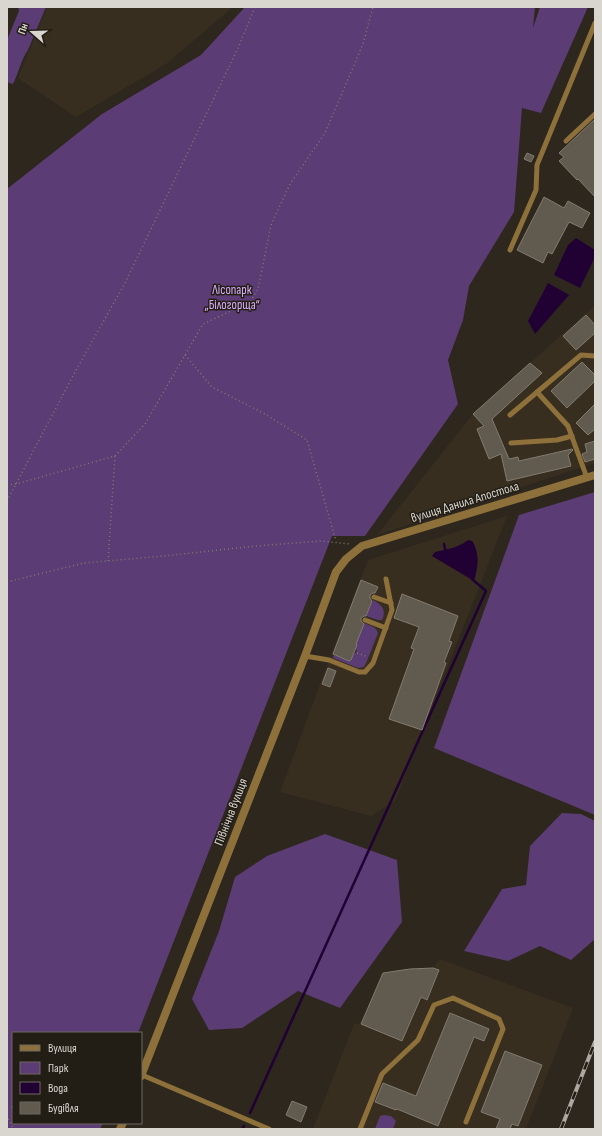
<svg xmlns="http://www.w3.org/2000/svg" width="602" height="1136" viewBox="0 0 602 1136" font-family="'Sofia Sans Condensed',sans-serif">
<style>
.built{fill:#372e1f}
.green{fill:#5c3c74}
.water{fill:#210134}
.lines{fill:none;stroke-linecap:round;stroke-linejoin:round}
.stream{stroke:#210134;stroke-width:2.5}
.building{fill:#605a4f;stroke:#817b70}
.path{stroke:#7e7972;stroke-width:1.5;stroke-dasharray:1 3;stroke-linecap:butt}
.lane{stroke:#8e703b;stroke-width:5}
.street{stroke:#8e703b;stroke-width:8}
.rail-casing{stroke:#ada9a2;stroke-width:4}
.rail{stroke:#231e15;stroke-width:2.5;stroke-dasharray:8;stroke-linecap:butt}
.labels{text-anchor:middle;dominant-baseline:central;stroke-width:3;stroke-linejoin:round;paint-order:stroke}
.park-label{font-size:13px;fill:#d8acfb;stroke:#231e15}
.street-label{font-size:13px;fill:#d9d6d0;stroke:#231e15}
</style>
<rect width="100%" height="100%" fill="#2d271e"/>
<g class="built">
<path d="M47,7H233L166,64L76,117L18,78Z"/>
<path d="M595,305V463L377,535L473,414Z"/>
<path d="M507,516L395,801L371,816L280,792L329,660L368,560Z"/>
<path d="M440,959L573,1008L526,1129H313L354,1024H361L383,973L410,969L433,968Z"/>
</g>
<g class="green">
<path d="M18,7H46L28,50C21,60 19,72 13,84L9,83L7,80V40L19,11Z"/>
<path d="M245,7H535L533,28L540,7H588L541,113L522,108L514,212L469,286L463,320L448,360L458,404L365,536H332L138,1033H13V1123H103L100,1129H7V189L102,114L201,55Z"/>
<path d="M595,492V815L434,748L519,515Z"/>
<path d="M373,600C381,604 387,610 382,620H378L366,616Z"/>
<path d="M364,623C370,626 376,626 378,633L367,661L364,667L358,668L333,658L334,655L351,660L354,653H356L357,650L355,649L356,644Z"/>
<path d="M562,813L581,814L595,821V841L594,844L595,847V939L571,960L540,946L508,961L464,951L502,889L526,885L530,846Z"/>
<path d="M325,834L397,860L402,922L340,1008L298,991L242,1028L209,1030L192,999L219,931L235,877L267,856Z"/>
<path d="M384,1115L391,1116L396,1121L393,1129H375L380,1116Z"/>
</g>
<g class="water">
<path d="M576,238L595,250V257L580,288L554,275L568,245Z"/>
<path d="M548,283L569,295L535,334L528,321Z"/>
<path d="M468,540L472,541L473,542C480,556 478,567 474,581L432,556L435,552C447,549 458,548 468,540Z"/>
</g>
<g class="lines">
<g class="stream">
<path d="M444,544L446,553"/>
<path d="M250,1113L486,591L472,579"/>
<path d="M242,1129L244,1126"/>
</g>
</g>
<g class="building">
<path d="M595,119V197L578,179L577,180L559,161L564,157L559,153Z"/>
<path d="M527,153L534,156L531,162L524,159Z"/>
<path d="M544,197L564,208L568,201L590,213L582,228L569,222L552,254L548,252L543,263L517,250Z"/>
<path d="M586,315L595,325V333L576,350L563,336Z"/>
<path d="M582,362L595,375V381L567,408L551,391Z"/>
<path d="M530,363L542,373L492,419L509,459L518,457L519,461L572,449L573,450L568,455L571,466L507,481L501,454L489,459L477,429L484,426L473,414Z"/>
<path d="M595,404V429L588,435L576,423Z"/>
<path d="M595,441V459L585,462L582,454L587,452L585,444Z"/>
<path d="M361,580L378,587L375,593H373L370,595V598L372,601L366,616H364L361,618V621L364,624L356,644L357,645L351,660L349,661L333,654Z"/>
<path d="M402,594L458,616L449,641L452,642L444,662L446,663L422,730L389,719L414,649L411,648L419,627L394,618Z"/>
<path d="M328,668L336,671L330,687L322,684Z"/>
<path d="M433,968L439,970L427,1000L421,997L402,1041L361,1024L383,973L410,969Z"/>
<path d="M450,1013L489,1029L484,1041L474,1037L438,1126L397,1109L396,1110L375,1102L383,1083L416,1096Z"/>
<path d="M505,1051L542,1065L518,1126L512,1124L510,1129H496L500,1119L481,1112Z"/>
<path d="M292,1101L307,1107L301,1122L286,1115Z"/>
</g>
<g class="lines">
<g class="path">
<path d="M185,355L212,387L265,414L307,440L336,541"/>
<path d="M7,485L16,484L115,456L145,424L203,324L250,302L258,289L271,225L290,184L325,133L363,44L373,7"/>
<path d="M7,501L75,372L125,283L238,48L255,7"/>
<path d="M108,561L115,456"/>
<path d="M7,582L84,563L164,556L256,546L321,541L350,544"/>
<path d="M357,653L368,657"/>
<path d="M7,1108L13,1107"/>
<path d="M7,1115L13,1129"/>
</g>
<g class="lane">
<path d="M566,141L595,114"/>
<path d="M510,250L536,190L537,165L595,23"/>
<path d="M537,392L568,426L587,478"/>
<path d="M510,415L581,355L595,356"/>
<path d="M511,443L557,440L572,436"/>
<path d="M374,597L391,603"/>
<path d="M365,620L386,628"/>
<path d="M305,656L329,660L359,672H365L373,663L392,610L386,579"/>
<path d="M142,1075L269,1129"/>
<path d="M360,1129L382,1074L418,1040L434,1005L453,998L499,1019L503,1029L466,1122"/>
</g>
<g class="street">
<path d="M141,1076L305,656L336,572L346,559L362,546L595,475"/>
<path d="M120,1129L123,1123"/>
</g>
<g class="rail-casing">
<path id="rail" d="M561,1129L595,1042"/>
</g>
<use href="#rail" class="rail"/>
</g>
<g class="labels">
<g class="park-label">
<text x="232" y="290">Лісопарк<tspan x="232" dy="15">„Білогорща“</tspan></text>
</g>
<g class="street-label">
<text transform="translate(465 502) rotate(-17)">вулиця Данила Апостола</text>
<text transform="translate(231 812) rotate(-69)">Північна вулиця</text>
</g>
</g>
<rect width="602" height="1136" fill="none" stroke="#d9d6d0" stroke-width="16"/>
<rect x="12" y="1032" width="130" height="92" fill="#231e15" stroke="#6c6860"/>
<rect x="20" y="1045" width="20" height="6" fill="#8e703b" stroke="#6c6860"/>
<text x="48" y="1052" font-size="12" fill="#d9d6d0">Вулиця</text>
<rect x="20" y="1062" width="20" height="12" fill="#5c3c74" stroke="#6c6860"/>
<text x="48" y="1072" font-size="12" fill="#d9d6d0">Парк</text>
<rect x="20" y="1082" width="20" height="12" fill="#210134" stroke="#6c6860"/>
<text x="48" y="1092" font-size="12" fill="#d9d6d0">Вода</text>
<rect x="20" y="1102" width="20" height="12" fill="#605a4f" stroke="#6c6860"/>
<text x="48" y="1112" font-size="12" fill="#d9d6d0">Будівля</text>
<g transform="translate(32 32) rotate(290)" stroke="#231e15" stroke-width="3" paint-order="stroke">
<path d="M0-3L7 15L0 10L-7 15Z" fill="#d9d6d0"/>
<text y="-6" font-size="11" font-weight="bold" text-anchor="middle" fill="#d9d6d0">Пн</text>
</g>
</svg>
